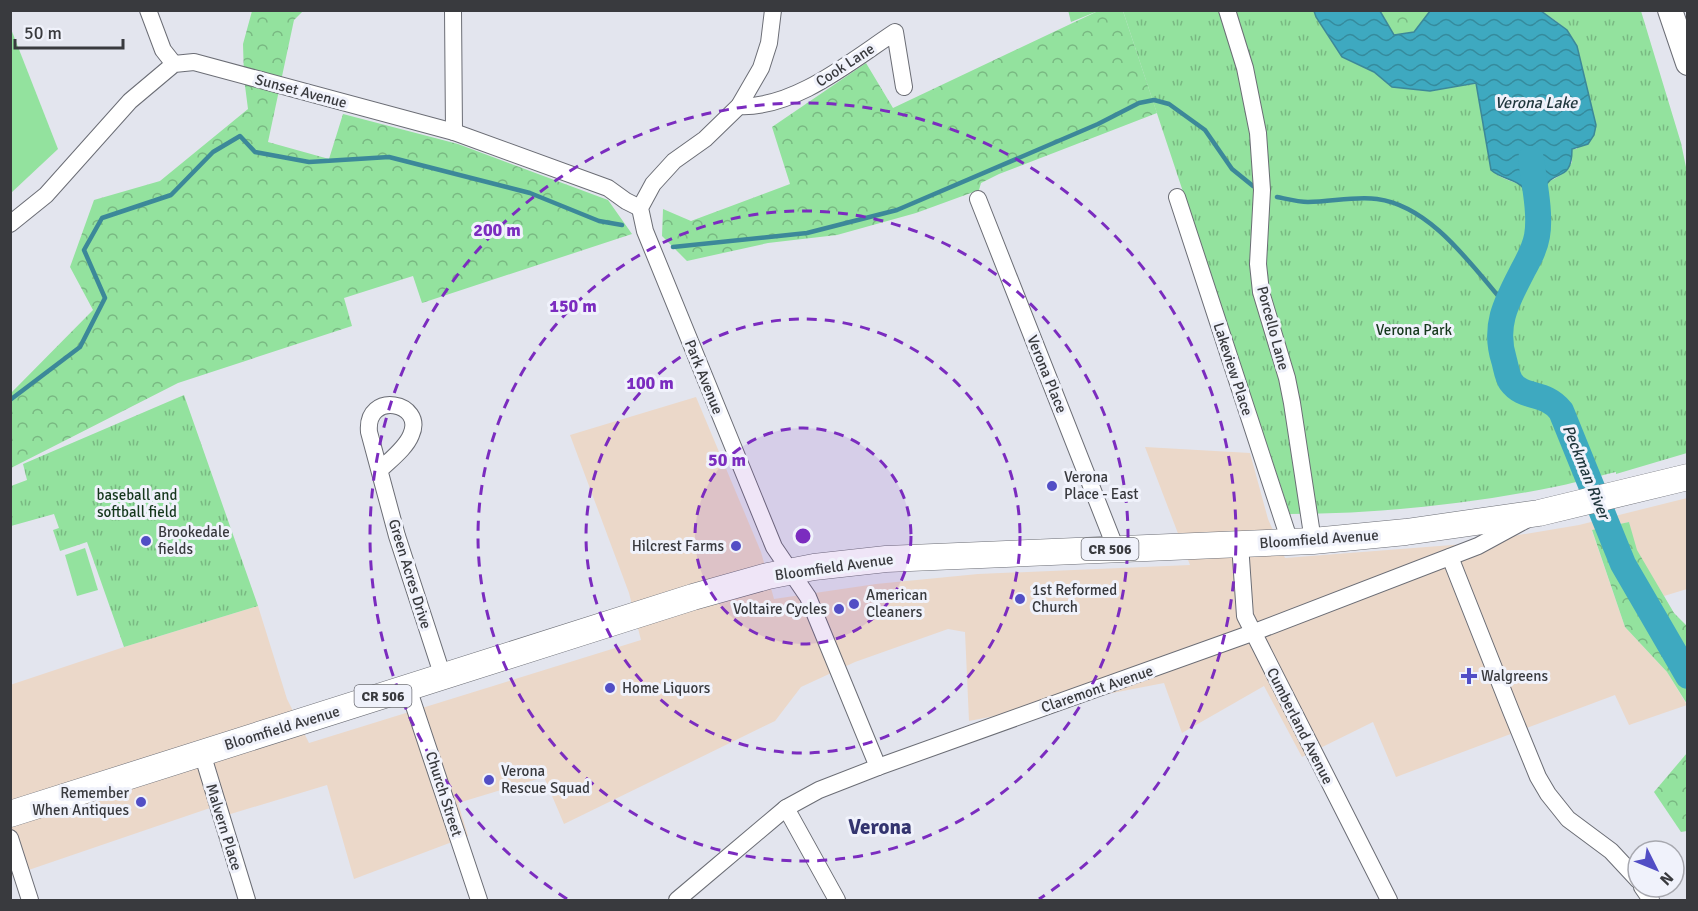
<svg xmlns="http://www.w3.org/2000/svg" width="1698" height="911" viewBox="0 0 1698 911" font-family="Signika,sans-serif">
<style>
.commercial{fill:#ebd8c9}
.green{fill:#93e29e}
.forest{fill:url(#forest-crowns)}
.park{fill:url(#park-tufts)}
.water{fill:url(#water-waves);stroke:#3c8899;stroke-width:1.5}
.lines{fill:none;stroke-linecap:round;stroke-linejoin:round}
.stream{stroke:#3c8899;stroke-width:4.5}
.river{stroke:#3ea9c0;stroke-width:26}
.street-casing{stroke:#6b6d75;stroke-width:18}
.secondary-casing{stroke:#6b6d75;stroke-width:26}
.primary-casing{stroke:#6b6d75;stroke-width:27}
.street{stroke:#fff;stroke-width:16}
.secondary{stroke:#fff;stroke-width:24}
.primary{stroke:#fff;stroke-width:26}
.ring{fill:none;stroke:#7b2cbf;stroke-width:3;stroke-dasharray:10 8}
.poi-dot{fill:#524ec5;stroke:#f0f2fb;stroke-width:2}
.labels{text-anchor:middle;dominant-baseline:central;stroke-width:6;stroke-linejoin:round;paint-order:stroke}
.shield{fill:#f0f2fb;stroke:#707177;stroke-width:1.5}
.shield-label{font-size:14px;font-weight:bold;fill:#393a3e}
.street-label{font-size:15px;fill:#393a3e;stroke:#f0f2fb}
.park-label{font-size:15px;fill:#16381d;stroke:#f0f2fb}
.poi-label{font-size:15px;fill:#393a3e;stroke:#f0f2fb;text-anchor:start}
.water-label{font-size:16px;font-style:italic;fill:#1f363c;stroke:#f0f2fb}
.district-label{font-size:21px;font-weight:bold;fill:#33346f;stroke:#f0f2fb}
.centre{fill:#7b2cbf;stroke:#f0f2fb;stroke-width:3}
.ring-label{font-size:18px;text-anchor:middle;font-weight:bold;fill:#7b2cbf;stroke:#f0f2fb;stroke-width:6;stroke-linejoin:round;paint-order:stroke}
</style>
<defs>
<pattern id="forest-crowns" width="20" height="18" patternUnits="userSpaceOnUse" patternTransform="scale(1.5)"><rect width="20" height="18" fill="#93e29e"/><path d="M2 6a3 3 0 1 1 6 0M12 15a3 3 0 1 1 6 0" fill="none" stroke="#79b882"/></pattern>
<pattern id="park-tufts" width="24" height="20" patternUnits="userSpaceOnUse" patternTransform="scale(1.5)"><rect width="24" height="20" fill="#93e29e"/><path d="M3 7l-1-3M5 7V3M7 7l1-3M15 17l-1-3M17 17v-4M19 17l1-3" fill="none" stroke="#79b882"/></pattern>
<pattern id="water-waves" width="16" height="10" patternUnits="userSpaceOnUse" patternTransform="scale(1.5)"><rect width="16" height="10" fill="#3ea9c0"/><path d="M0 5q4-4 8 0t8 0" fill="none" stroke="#358b9d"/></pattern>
</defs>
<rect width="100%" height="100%" fill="#e3e5ee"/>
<path class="commercial" d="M696,397L761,552L774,599L876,584L978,574L1190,565L1145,447L1250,453L1268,519L1285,558L1465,544L1579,525L1687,498V589L1664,596L1636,550L1629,522L1592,531L1625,627L1667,672L1687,705L1629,725L1615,695L1396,777L1373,722L1302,757L1264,686L1182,733L1164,683L969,721L965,632L948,629L855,662L801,687L775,721L564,824L544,777L458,803L468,836L354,879L327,785L214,819L210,808L11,876L10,685L124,647L258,606L287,699L309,743L641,640L629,593L570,435Z"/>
<g class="green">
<path d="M11,29L58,149L11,193H10Z"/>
<path d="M85,548L98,590L77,596L65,555Z"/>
</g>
<g class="forest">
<path d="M252,11H303L294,20L268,142L329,159L343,114L458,144L608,200L632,234L422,303L413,276L344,298L352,326L178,383L11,468V393L93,310L70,267L94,200L160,181L248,109L244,78L243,44Z"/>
<path d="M1098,11H1123L1157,113L999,174L981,183L979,190L916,213L837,235L768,243L687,261L662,236L663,209L691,221L790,184L772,127L866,63L893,108Z"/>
<path d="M1380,11H1430L1414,32L1394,35Z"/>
<path d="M1629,522L1637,550L1674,613L1687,626V704L1667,672L1625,627L1592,530Z"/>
<path d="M1687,753V831L1681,832L1654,792Z"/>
</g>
<g class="park">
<path d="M1068,10H1098V11L1071,22Z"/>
<path d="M1123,11H1314L1316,17L1342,57L1374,72L1392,87L1430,91L1476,83L1492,170C1501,180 1513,180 1524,187C1543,184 1562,180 1572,162V149H1577C1579,116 1590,56 1567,31C1560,23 1550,17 1541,11H1641L1681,143L1687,172V453L1616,474V472C1595,477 1578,482 1559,486C1471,504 1379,514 1290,514Z"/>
<path d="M184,395L258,606L124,647L87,542L60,551L53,530L59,528L54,514L11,526V486L27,480L23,464Z"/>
</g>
<path class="water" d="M1314,11H1380L1394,35L1414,32L1430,11H1541L1567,30L1577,46L1596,125L1594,135L1588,144L1572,149C1572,185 1552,167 1544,190L1526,193C1521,179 1502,180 1491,170L1476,83L1430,91L1392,87L1374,72L1342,57L1316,17Z"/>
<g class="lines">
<g class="stream">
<path d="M1277,197C1287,199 1298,202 1308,202C1331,202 1354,196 1377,199C1431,206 1472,266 1505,304"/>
<path d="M673,247L807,233L897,210L1098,124L1139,103L1154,100L1169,104L1205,130L1232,169L1253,186"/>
<path d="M10,400L80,347L105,298L84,250L102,218L171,195L213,152L240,136L255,152L309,162L389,157L530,193L599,221L622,225"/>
</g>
<path class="river" d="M1531,159C1534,182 1541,214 1537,236C1535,248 1529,259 1523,270C1507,301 1493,325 1504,360C1506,367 1507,376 1511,382C1524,400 1544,390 1561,411L1623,564L1688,676"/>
<g class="street-casing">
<g id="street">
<path d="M148,10L163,50L174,64"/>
<path d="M453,10L454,132"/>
<path d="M773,10L769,43L761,68L739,106L705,139L674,161L653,184L640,208L645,231L774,547L808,597L878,767"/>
<path d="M1227,10L1245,68L1258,133L1262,190L1258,264L1261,292L1287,378L1292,403L1313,541"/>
<path d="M739,106C794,109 851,61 895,32L904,87"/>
<path d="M1177,197L1290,542"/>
<path d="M978,199L1116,549"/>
<path d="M10,224L46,195L130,101L174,64L194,62L454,132L608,188L626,201L640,208"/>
<path d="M380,470C390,460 406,448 411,435C426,402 365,390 369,432L397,536L443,677"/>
<path d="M1240,544L1245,616L1389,900"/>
<path d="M1450,557L1511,711L1538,777L1548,794L1568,819L1611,851L1638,880"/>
<path d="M408,688L479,900"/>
<path d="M202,753L247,900"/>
<path d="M786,808L837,900"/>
<path d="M10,838L30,900"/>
<path d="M1642,887L1651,900"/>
<path d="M677,900L786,808L819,790L878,767L1252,633L1478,546L1526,520"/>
</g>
</g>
<g class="secondary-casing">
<path id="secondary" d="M1670,10L1688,63"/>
</g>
<g class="primary-casing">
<path id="primary" d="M10,814L693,597L768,576L814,567L886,559L1313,541L1406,532L1539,513L1688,477"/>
</g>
<use href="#street" class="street"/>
<use href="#secondary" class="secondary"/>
<use href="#primary" class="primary"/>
</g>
<circle cx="803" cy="536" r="108" fill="#7b2cbf" fill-opacity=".12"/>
<g class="ring">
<circle cx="803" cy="536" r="108"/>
<circle cx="803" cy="536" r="217"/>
<circle cx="803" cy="536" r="325"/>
<path d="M567 899A433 433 0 1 1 1039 899"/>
</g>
<g class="poi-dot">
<circle cx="1052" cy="486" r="6"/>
<circle cx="146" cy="541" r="6"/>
<circle cx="736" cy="546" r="6"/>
<circle cx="1020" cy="599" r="6"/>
<circle cx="854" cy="604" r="6"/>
<circle cx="839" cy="609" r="6"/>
<path d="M1466 667h6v6h6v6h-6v6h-6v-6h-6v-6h6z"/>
<circle cx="610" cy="688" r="6"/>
<circle cx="489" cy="780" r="6"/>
<circle cx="141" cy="802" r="6"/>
</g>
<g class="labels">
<g class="shield">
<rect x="1081.5" y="538" width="57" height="22" rx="4.5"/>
<rect x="354.5" y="685" width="57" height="22" rx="4.5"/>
</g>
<g class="shield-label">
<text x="1110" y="549">CR 506</text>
<text x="383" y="696">CR 506</text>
</g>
<g class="street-label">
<text transform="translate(845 65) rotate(-33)">Cook Lane</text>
<text transform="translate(301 91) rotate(15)">Sunset Avenue</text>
<text transform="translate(1273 328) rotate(75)">Porcello Lane</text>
<text transform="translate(1233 369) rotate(72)">Lakeview Place</text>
<text transform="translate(1047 374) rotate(68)">Verona Place</text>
<text transform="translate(704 377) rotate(68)">Park Avenue</text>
<text transform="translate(1319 539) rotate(-4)">Bloomfield Avenue</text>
<text transform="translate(834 567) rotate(-8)">Bloomfield Avenue</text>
<text transform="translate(410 574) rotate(73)">Green Acres Drive</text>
<text transform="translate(1097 689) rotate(-19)">Claremont Avenue</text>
<text transform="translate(1300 726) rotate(63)">Cumberland Avenue</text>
<text transform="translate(282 728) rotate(-17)">Bloomfield Avenue</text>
<text transform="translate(444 794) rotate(72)">Church Street</text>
<text transform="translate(224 827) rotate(73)">Malvern Place</text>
</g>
<g class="park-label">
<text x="1414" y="330">Verona Park</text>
<text x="137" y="495">baseball and<tspan x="137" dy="17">softball field</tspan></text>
</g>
<g class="poi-label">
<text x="1064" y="477">Verona<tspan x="1064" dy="17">Place - East</tspan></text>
<text x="158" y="532">Brookedale<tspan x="158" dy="17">fields</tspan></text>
<text x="724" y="546" text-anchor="end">Hilcrest Farms</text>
<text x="1032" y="590">1st Reformed<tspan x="1032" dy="17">Church</tspan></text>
<text x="866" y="595">American<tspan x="866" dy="17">Cleaners</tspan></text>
<text x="827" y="609" text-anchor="end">Voltaire Cycles</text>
<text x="1481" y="676">Walgreens</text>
<text x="622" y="688">Home Liquors</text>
<text x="501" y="771">Verona<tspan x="501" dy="17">Rescue Squad</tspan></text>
<text x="129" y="793" text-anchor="end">Remember<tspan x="129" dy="17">When Antiques</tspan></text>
</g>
<g class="water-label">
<text x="1536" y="103">Verona Lake</text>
<text transform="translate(1586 472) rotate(68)">Peckman River</text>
</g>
<g class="district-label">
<text x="880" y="827">Verona</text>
</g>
</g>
<circle cx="803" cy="536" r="9" class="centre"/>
<g class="ring-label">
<text x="497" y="236">200 m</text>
<text x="573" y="312">150 m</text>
<text x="650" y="389">100 m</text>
<text x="727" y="466">50 m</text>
</g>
<rect width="1698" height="911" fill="none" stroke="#393a3e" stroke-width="24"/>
<g transform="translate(1656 869) rotate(133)"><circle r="28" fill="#f0f2fb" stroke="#a7a8af" stroke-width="1.5"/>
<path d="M0-4.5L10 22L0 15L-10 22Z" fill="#524ec5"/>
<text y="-9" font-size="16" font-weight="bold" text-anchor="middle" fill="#393a3e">N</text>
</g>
<path d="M15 39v9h108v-9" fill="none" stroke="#393a3e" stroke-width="3"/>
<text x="24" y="39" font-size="18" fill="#393a3e" stroke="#f0f2fb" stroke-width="4.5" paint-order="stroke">50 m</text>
</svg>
